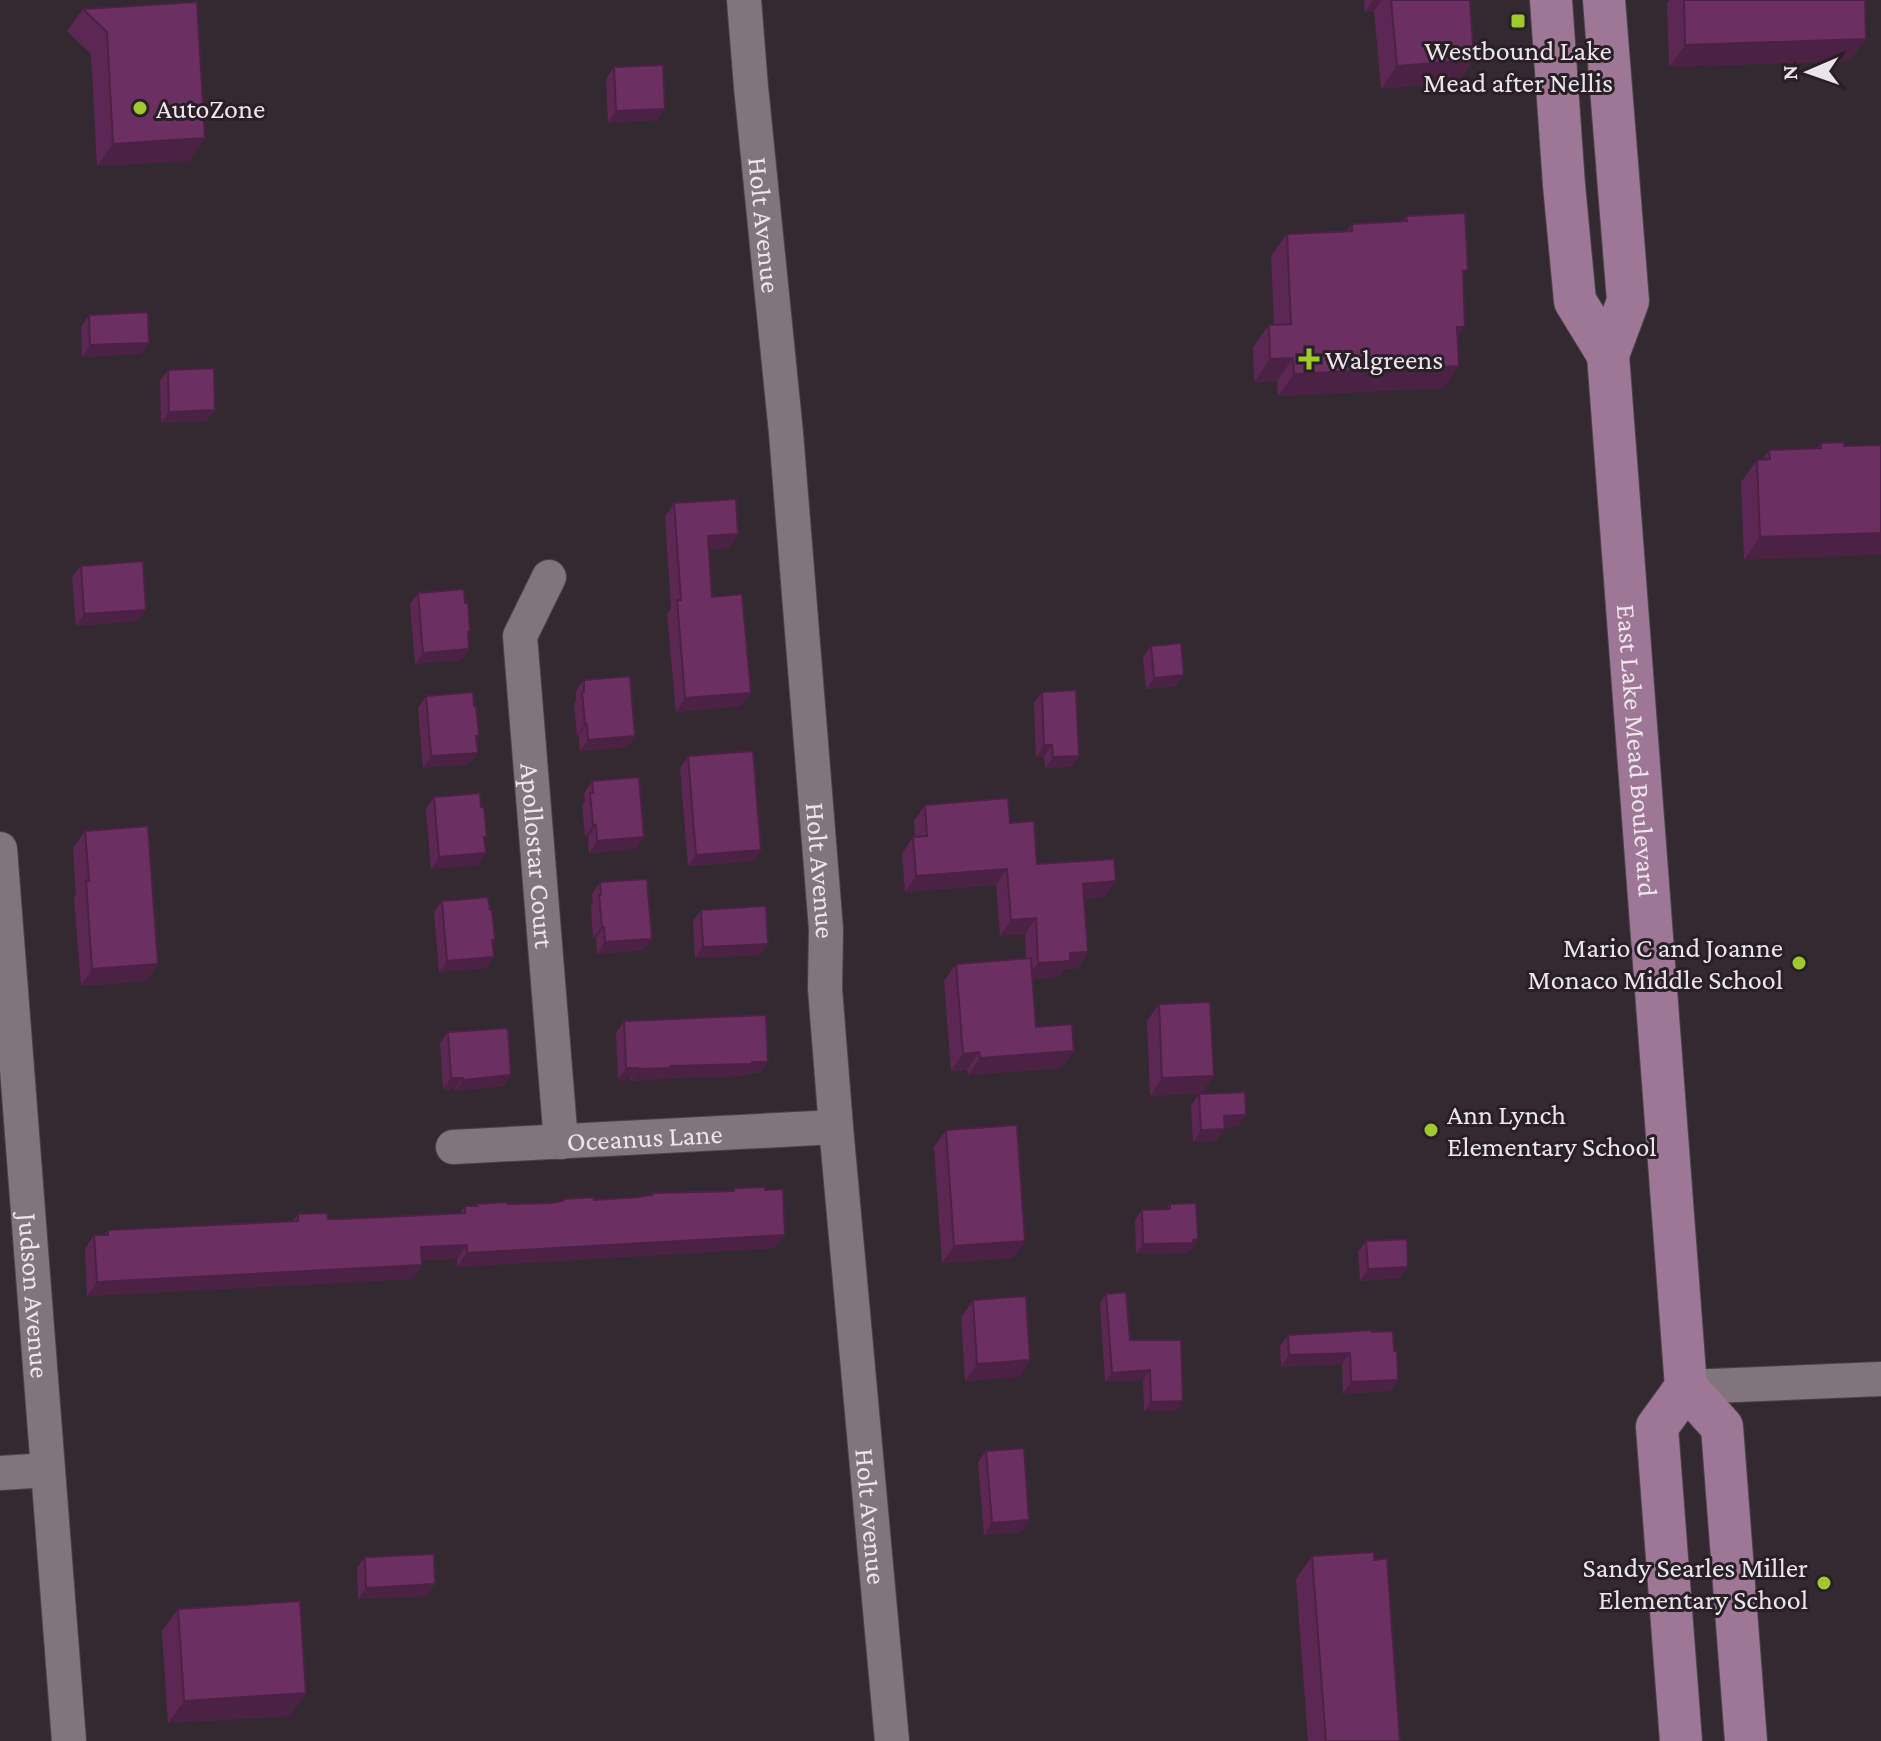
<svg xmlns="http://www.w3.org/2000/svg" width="1881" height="1741" viewBox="0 0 1881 1741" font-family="'Crimson Pro',serif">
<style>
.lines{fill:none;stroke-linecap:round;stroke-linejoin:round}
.minor-casing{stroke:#4c444a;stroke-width:36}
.major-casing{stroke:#4c444a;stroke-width:44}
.minor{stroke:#80757d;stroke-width:34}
.major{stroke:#9d7795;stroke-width:42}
.wall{fill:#5c2853}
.shaded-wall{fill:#4b2144}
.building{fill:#6b2f61;stroke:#4b2144;stroke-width:2}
.poi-dot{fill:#9fca2d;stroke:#292027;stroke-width:3}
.labels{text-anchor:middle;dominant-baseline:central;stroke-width:6;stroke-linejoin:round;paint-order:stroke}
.poi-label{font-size:28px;fill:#ebe4e9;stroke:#292027;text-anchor:start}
.street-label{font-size:28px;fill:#ebe4e9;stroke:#292027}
</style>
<rect width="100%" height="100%" fill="#332931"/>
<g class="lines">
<g class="minor-casing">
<g id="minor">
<path id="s1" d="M744,0L751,87L786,433L826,929L825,989L836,1127L892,1741"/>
<path id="s2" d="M549,577L520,636L561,1142"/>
<path id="s3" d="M0,849L69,1741"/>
<path id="s4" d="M453,1147L836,1127"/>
<path d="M1686,1387L1881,1379"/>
<path d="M0,1473L48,1470"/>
</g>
</g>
<g class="major-casing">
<g id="major">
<path d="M1551,0L1564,185L1575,301L1608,355"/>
<path id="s5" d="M1604,0L1628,301L1608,355L1686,1387L1722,1427L1746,1741"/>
<path d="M1681,1741L1657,1427L1686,1387"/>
</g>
</g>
<use href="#minor" class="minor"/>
<use href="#major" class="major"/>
</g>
<g class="wall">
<path d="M1364,0H1470L1459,82L1381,89L1374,11L1365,12Z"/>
<path d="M1670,0H1865L1850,61L1669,67L1667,3Z"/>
<path d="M197,2L189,161L97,166L91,54L67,31L83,9Z"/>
<path d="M614,67L657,120L608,123L606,79Z"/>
<path d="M1406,216L1463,277L1458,337L1444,388L1278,396L1277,381L1254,382L1253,347L1269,325H1274L1271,256L1287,234L1347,231L1352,224L1403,221Z"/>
<path d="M89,315L149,343L141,354L82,357L81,327Z"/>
<path d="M168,370L207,421L161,423L160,381Z"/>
<path d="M1821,443L1844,446L1744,560L1741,482L1757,460L1763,459L1769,450L1817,448Z"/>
<path d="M674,503L729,548L709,549L712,597L751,693L741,706L676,712L667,614L671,609L665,517Z"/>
<path d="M81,566L146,610L138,621L76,626L72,577Z"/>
<path d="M418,593L465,603L470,632L468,635L469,649L461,660L415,664L410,604Z"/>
<path d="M1151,646L1176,686L1146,689L1143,657Z"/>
<path d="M584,680L635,736L627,747L580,751L579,735L577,736L574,703L576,700V691Z"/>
<path d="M1042,692L1079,756L1071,767L1045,768L1044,757H1036L1034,703Z"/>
<path d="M426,696L470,764L423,768L418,708Z"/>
<path d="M688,756L761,850L753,861L688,866L680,768Z"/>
<path d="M592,781L636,849L589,853L588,837H585L582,805L585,801L584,793Z"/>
<path d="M434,797L481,807L487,837L484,840L478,865L431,869L426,809Z"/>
<path d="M925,805L1010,823L1037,864L1116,881L1104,897L1084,899L1088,952L1077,969H1065L1059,977L1033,979L1036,1027L1062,1068L968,1075L967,1070L951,1071L944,981L956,964L1026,959L1025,934L1000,936L996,885L905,892L902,854L913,837H915L914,821Z"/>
<path d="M85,831L158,964L146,981L81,986L74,898L76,895L73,848Z"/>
<path d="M600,882L644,950L597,954L596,938H593L591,906L593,903L592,894Z"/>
<path d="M442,901L490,910L495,940L493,943L486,968L439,972L434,912Z"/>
<path d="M701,910L768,944L760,955L695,958L693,921Z"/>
<path d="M1159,1004L1202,1093L1150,1096L1147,1021Z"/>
<path d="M624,1021L768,1062L760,1073L745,1074L744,1076L663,1078L662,1079L630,1081V1079L618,1080L616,1033Z"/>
<path d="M448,1032L511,1075L503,1086L455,1091V1089L443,1090L440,1043Z"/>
<path d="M1199,1094L1246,1115L1238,1126L1224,1127L1216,1141L1193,1142L1191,1106Z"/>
<path d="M946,1130L1014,1258L942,1263L934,1147Z"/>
<path d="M734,1188L765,1190L785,1235L775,1248L457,1267V1259L422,1260L413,1279L87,1296L85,1249L94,1235H105L108,1230L293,1221L298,1214L328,1219H342L460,1213L465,1206H475L476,1204H508L551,1203L561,1202L563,1199L594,1200L639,1197L640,1196L650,1195L652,1193L732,1191Z"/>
<path d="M1170,1204L1198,1239L1191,1250H1189L1186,1253L1136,1254L1135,1220L1142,1210L1166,1209Z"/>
<path d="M1366,1241L1400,1278L1360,1281L1358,1252Z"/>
<path d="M1106,1294L1130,1340L1183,1401L1177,1410L1144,1411L1143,1380L1105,1382L1100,1303Z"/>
<path d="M973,1300L1030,1360L1019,1377L965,1381L961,1317Z"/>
<path d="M1372,1332L1394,1351L1398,1380L1390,1391L1343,1394L1342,1364L1281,1367L1280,1346L1288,1335Z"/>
<path d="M986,1451L1029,1520L1021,1532L984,1535L978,1462Z"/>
<path d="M1312,1556L1374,1560L1400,1741H1308L1296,1579Z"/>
<path d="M365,1557L427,1596L358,1599L357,1568Z"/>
<path d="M178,1609L306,1693L290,1716L168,1723L162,1631Z"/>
</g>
<g class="shaded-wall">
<path d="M1373,0H1382L1374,11L1365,12Z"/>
<path d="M1866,39L1850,61L1669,67L1685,45Z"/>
<path d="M1474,60L1459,82L1381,89L1397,66Z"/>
<path d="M665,109L657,120L608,123L616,111Z"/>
<path d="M205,138L189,161L97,166L113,144Z"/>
<path d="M1457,327H1465L1450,349Z"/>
<path d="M149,343L141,354L82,357L90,345Z"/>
<path d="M1293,358L1277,381L1254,382L1270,359Z"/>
<path d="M1459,366L1444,388L1278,396L1294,374Z"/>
<path d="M215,410L207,421L161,423L169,412Z"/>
<path d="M1881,533V555L1744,560L1760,537Z"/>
<path d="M738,534L729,548L698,550L708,536Z"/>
<path d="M146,610L138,621L76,626L84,614Z"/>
<path d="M469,649L461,660L415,664L423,653Z"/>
<path d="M1184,675L1176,686L1146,689L1154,678Z"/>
<path d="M751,693L741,706L676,712L685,698Z"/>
<path d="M585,724H587L579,735L577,736Z"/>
<path d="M635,736L627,747L580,751L588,740Z"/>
<path d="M1044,745H1052L1044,757H1036Z"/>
<path d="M478,753L470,764L423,768L431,756Z"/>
<path d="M1079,756L1071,767L1045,768L1053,757Z"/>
<path d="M593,825H596L588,837H585Z"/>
<path d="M644,837L636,849L589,853L597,841Z"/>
<path d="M761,850L753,861L688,866L696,855Z"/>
<path d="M486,853L478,865L431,869L439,857Z"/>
<path d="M1007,869L996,885L905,892L916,876Z"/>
<path d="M1116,881L1104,897L1072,900L1083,884Z"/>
<path d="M1036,918L1025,934L1000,936L1011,920Z"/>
<path d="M602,927H604L596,938H593Z"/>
<path d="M652,939L644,950L597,954L605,942Z"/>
<path d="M768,944L760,955L695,958L703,947Z"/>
<path d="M1088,952L1077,969H1065L1059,977L1026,979L1038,963L1070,953Z"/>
<path d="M494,957L486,968L439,972L447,961Z"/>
<path d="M158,964L146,981L81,986L92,969Z"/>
<path d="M1074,1051L1062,1068L968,1075L980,1058Z"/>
<path d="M979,1052L967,1070L951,1071L963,1054Z"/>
<path d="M768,1062L760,1073L745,1074L744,1076L663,1078L662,1079L630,1081L638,1069L670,1066Z"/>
<path d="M626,1068H638L630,1079L618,1080Z"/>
<path d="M511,1075L503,1086L455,1091L463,1080Z"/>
<path d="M1214,1076L1202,1093L1150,1096L1162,1078Z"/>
<path d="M451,1078H463L455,1089L443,1090Z"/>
<path d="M1246,1115L1238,1126L1216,1127L1224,1116Z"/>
<path d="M1225,1129L1216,1141L1193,1142L1201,1130Z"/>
<path d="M785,1235L775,1248L457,1267L467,1253Z"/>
<path d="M1198,1239L1191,1250H1189L1186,1253L1136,1254L1143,1244Z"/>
<path d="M1025,1241L1014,1258L942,1263L954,1246Z"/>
<path d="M467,1245L457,1259L411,1261L421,1247Z"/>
<path d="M422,1265L413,1279L87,1296L97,1282Z"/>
<path d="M1408,1267L1400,1278L1360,1281L1368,1269Z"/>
<path d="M1350,1353L1342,1364L1281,1367L1289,1355Z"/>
<path d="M1030,1360L1019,1377L965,1381L977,1364Z"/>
<path d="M1150,1370L1143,1380L1105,1382L1112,1373Z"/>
<path d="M1398,1380L1390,1391L1343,1394L1351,1382Z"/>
<path d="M1183,1401L1177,1410L1144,1411L1151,1402Z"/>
<path d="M1029,1520L1021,1532L984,1535L992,1523Z"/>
<path d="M435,1584L427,1596L358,1599L366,1588Z"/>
<path d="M306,1693L290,1716L168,1723L184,1701Z"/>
</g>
<g class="building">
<path d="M1391,0H1470L1474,60L1397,66Z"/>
<path d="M1684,0H1865L1866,39L1685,45Z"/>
<path d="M197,2L205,138L113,144L107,32L83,9Z"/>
<path d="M663,65L665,109L616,111L614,67Z"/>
<path d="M1465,213L1468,270L1463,271L1465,327H1457L1459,366L1294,374L1293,358L1270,359L1269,325L1291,324L1287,234L1352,231V224L1407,221L1406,216Z"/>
<path d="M148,312L149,343L90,345L89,315Z"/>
<path d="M214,368L215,410L169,412L168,370Z"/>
<path d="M1844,442V446L1881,445V533L1760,537L1757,460L1770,459L1769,450L1821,448V443Z"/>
<path d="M736,499L738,534L708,536L712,597L742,594L751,693L685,698L677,600H681L674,503Z"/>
<path d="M143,561L146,610L84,614L81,566Z"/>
<path d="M464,589L465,603L468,602L470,632H468L469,649L423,653L418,593Z"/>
<path d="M1181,643L1184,675L1154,678L1151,646Z"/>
<path d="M630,676L635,736L588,740L587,724H585L582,692H584V680Z"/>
<path d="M1076,690L1079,756L1053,757L1052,745H1044L1042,692Z"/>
<path d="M473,692L474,706H476L479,736H476L478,753L431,756L426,696Z"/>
<path d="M753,751L761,850L696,855L688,756Z"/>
<path d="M639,777L644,837L597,841L596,825H593L590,793H593L592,781Z"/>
<path d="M480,793L481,807H484L487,837H484L486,853L439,857L434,797Z"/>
<path d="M1008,798L1010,823L1034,821L1037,864L1114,859L1116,881L1083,884L1088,952L1070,953V961L1038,963L1036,918L1011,920L1007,869L916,876L913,837L927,836L925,805Z"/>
<path d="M148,826L158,964L92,969L86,881H89L85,831Z"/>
<path d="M647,879L652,939L605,942L604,927H602L599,895H601L600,882Z"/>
<path d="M488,897L490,910H492L495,940H492L494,957L447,961L442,901Z"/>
<path d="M766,906L768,944L703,947L701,910Z"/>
<path d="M1031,958L1036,1027L1072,1024L1074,1051L980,1058L979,1052L963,1054L956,964Z"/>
<path d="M1210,1002L1214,1076L1162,1078L1159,1004Z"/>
<path d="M766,1015L768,1062H752V1064L670,1066V1068L638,1069V1068H626L624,1021Z"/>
<path d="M508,1028L511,1075L463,1080V1078H451L448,1032Z"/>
<path d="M1245,1092L1246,1115L1224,1116L1225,1129L1201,1130L1199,1094Z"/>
<path d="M1017,1125L1025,1241L954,1246L946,1130Z"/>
<path d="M765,1187V1190L783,1189L785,1235L467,1253V1245L421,1247L422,1265L97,1282L94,1235H108V1230L298,1221V1214L327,1213L328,1219H342L465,1213V1206H477L476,1204L507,1202L508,1204L551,1203L563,1201V1199L594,1197V1200L640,1197V1196L652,1195V1193L734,1191V1188Z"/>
<path d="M1196,1203L1198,1239L1193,1240V1243L1143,1244L1142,1210L1170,1209V1204Z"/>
<path d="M1407,1239L1408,1267L1368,1269L1366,1241Z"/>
<path d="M1126,1292L1130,1340H1181L1183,1401L1151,1402L1150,1370L1112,1373L1106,1294Z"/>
<path d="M1026,1296L1030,1360L977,1364L973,1300Z"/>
<path d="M1372,1330V1332L1393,1331L1394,1351H1397L1398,1380L1351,1382L1350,1353L1289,1355L1288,1335Z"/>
<path d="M1024,1448L1029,1520L992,1523L986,1451Z"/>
<path d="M1374,1552V1560L1387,1558L1400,1741H1326L1312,1556Z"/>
<path d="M434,1554L435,1584L366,1588L365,1557Z"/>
<path d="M300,1601L306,1693L184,1701L178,1609Z"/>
</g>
<g class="poi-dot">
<rect x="1510" y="13" width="16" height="16" rx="4"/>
<circle cx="140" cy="108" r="8"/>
<path d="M1305 347h8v8h8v8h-8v8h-8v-8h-8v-8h8z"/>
<circle cx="1799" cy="963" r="8"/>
<circle cx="1431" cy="1130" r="8"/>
<circle cx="1824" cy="1583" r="8"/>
</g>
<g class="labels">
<g class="poi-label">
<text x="1518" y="50" text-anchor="middle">Westbound Lake<tspan x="1518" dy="32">Mead after Nellis</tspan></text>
<text x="156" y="108">AutoZone</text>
<text x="1325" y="359">Walgreens</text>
<text x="1783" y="947" text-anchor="end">Mario C and Joanne<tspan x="1783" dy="32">Monaco Middle School</tspan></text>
<text x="1447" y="1114">Ann Lynch<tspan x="1447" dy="32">Elementary School</tspan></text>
<text x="1808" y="1567" text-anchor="end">Sandy Searles Miller<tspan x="1808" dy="32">Elementary School</tspan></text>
</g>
<g class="street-label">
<text stroke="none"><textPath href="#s1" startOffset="226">Holt Avenue</textPath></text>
<text stroke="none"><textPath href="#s5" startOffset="756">East Lake Mead Boulevard</textPath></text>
<text stroke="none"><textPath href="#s2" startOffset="286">Apollostar Court</textPath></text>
<text stroke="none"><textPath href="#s1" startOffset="874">Holt Avenue</textPath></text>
<text stroke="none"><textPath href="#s4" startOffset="192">Oceanus Lane</textPath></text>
<text stroke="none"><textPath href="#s3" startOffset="448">Judson Avenue</textPath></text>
<text stroke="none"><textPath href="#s1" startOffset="1522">Holt Avenue</textPath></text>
</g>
</g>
<g transform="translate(1809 72) rotate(268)" stroke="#292027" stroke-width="6" paint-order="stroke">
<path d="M0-6L14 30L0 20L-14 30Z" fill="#ebe4e9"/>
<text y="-12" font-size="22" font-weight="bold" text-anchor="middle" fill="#ebe4e9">N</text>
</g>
</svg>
